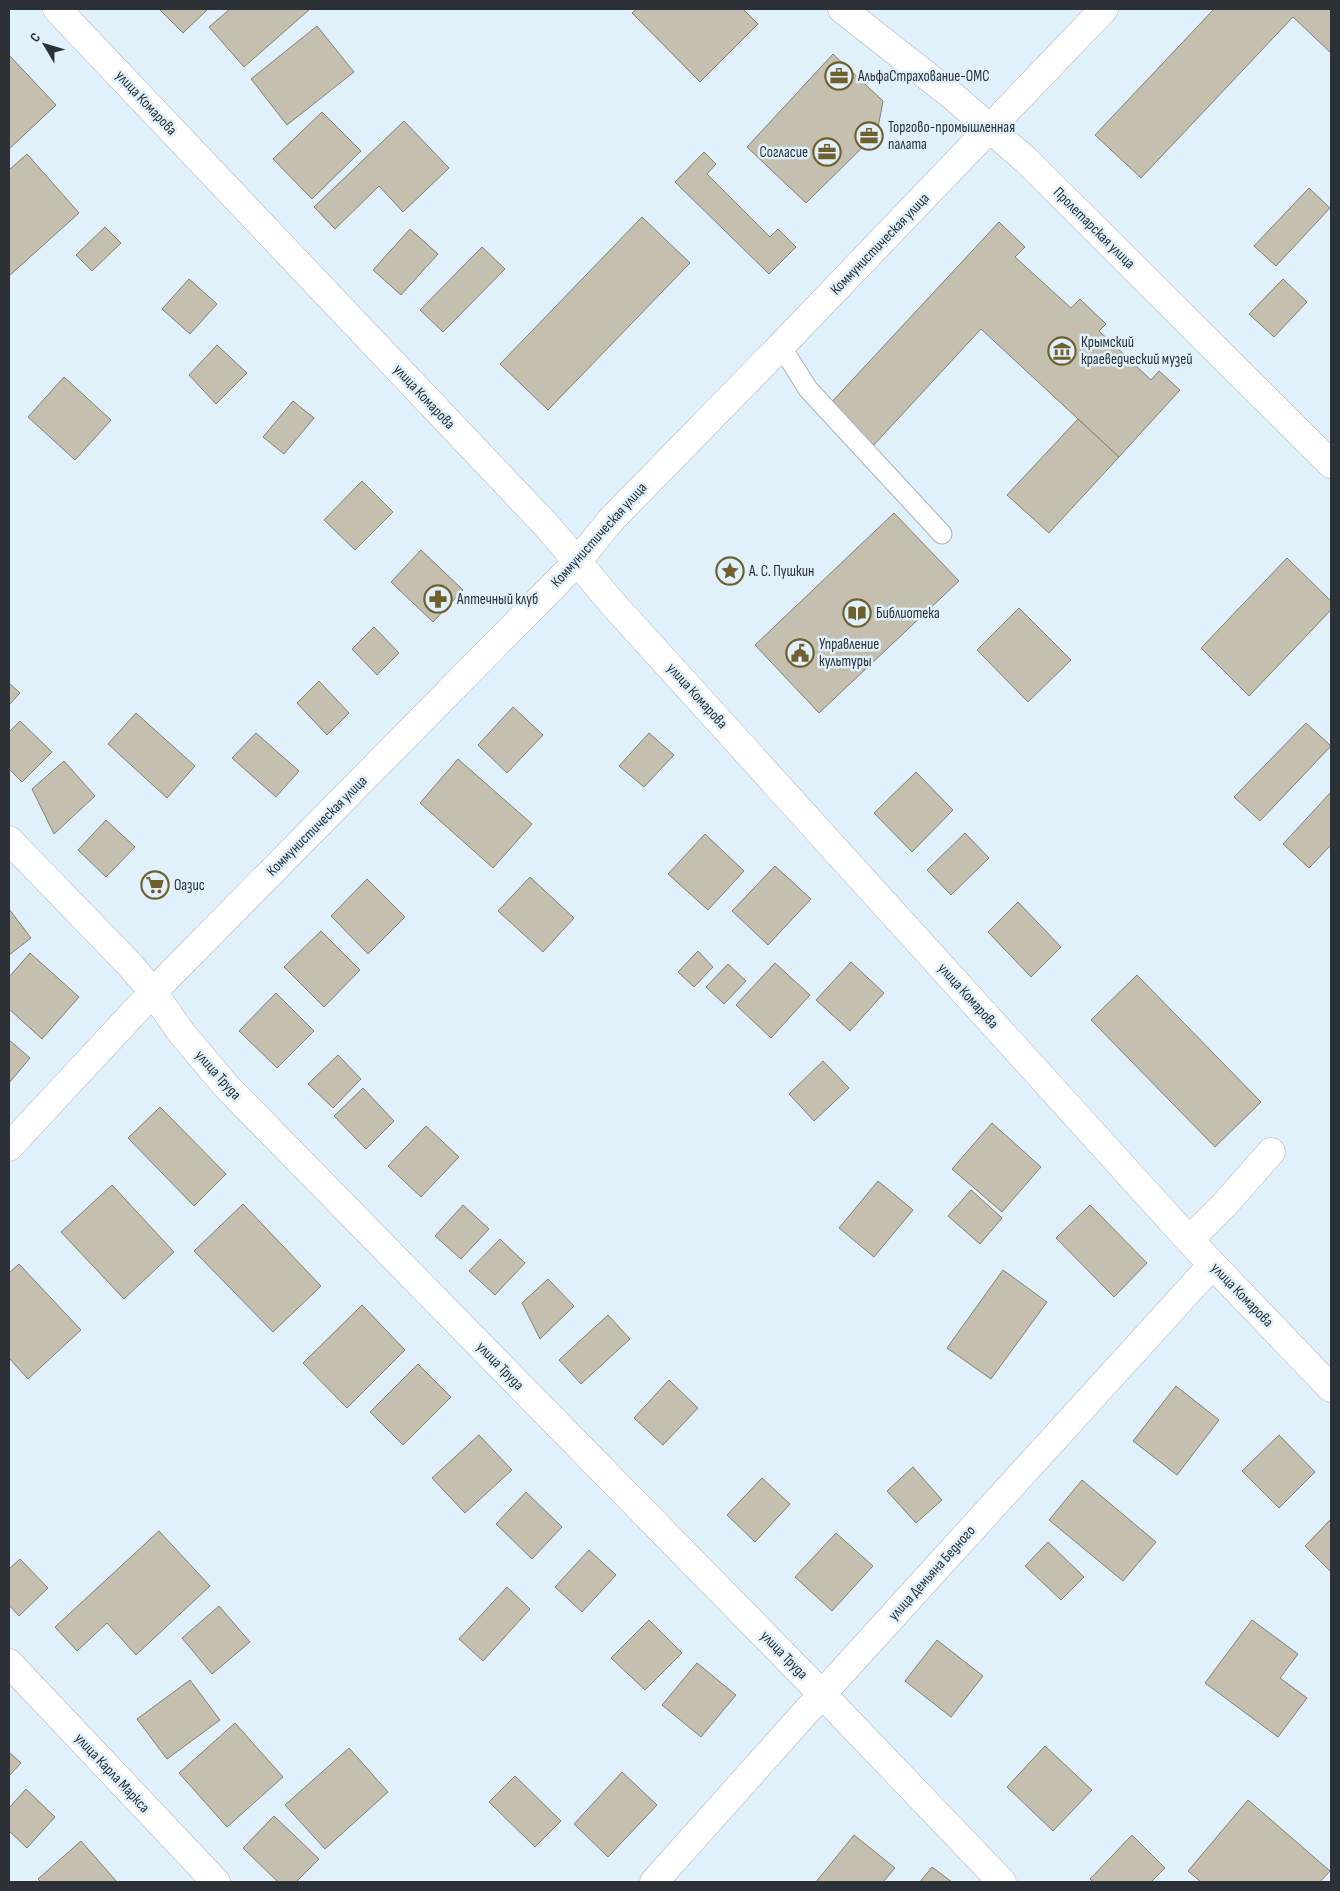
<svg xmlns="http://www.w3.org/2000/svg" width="1340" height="1891" viewBox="0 0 1340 1891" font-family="'Sofia Sans Condensed',sans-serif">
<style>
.building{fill:#c4bfaf;stroke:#858070}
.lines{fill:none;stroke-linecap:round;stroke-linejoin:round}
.service-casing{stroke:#a4b4be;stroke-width:21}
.minor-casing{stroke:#a4b4be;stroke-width:29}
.secondary-casing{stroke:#a4b4be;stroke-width:29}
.service{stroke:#fff;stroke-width:19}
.minor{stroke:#fff;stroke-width:28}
.secondary{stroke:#fff;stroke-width:28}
.labels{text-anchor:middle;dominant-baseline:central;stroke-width:5;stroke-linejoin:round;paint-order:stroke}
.poi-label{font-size:15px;fill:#2b3136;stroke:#e0f1fc;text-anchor:start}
.street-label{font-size:15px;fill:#2b3136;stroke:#e0f1fc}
</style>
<rect width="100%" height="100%" fill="#e0f1fc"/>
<g class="building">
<path d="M159,9H208L183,33Z"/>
<path d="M230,9H310L244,67L209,27Z"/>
<path d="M637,9H743L758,24L700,82L632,13Z"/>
<path d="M1214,9H1331V53L1293,17L1141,178L1095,135Z"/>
<path d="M317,26L354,72L287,125L251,79Z"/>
<path d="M833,54L883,101L877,133L806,203L747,147Z"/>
<path d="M9,55L56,105L9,149Z"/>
<path d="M322,112L361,151L312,199L273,159Z"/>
<path d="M404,121L449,168L403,212L379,186L335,229L314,207Z"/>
<path d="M704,152L716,164L707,174L770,237L778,229L796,247L769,274L675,182Z"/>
<path d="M27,154L79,213L9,276V170Z"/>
<path d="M1309,188L1330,208L1276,266L1254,246Z"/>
<path d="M642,217L690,263L548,410L500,364Z"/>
<path d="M999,222L1025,247L1015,257L1071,308L1080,299L1106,324L1099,331L1151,380L1159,371L1180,390L1119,457L981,329L872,447L828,406Z"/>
<path d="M105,227L121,243L92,271L76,255Z"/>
<path d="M410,229L438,254L401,295L373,270Z"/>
<path d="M482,247L505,269L443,332L420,310Z"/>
<path d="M189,279L217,304L190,334L162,309Z"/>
<path d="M1283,279L1307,302L1274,337L1249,314Z"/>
<path d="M217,345L247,373L216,404L189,375Z"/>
<path d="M64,377L111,420L75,460L28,417Z"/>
<path d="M293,401L314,418L284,454L263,437Z"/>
<path d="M1078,419L1119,457L1049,533L1007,495Z"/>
<path d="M362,481L393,512L355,550L324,520Z"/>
<path d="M894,513L959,581L819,713L755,645Z"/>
<path d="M421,550L463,590L433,622L391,582Z"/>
<path d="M1287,558L1331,601V610L1249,696L1201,648Z"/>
<path d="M1019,608L1071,660L1028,702L977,650Z"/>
<path d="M374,627L399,653L377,675L352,649Z"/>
<path d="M319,681L349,713L327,735L297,703Z"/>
<path d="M9,683L20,693L9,705Z"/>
<path d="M513,707L543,735L507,773L478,745Z"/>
<path d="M136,713L195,766L167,798L108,744Z"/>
<path d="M20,721L52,752L22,782L9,769V732Z"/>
<path d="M1306,723L1331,746L1260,821L1234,797Z"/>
<path d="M256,733L299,771L276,797L232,758Z"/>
<path d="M649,733L674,755L644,787L619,766Z"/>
<path d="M458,759L532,824L493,868L420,803Z"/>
<path d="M64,761L95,796L54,834L32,789Z"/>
<path d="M916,772L953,810L912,852L874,813Z"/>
<path d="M1331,792V845L1309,868L1283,844Z"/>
<path d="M106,820L135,847L106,877L78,850Z"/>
<path d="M965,833L989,858L951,895L927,870Z"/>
<path d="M705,834L744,871L708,910L668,874Z"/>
<path d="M775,866L811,899L768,945L732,911Z"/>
<path d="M530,877L574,918L543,952L498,911Z"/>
<path d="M367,879L405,917L368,954L331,916Z"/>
<path d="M1018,902L1061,947L1031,977L988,932Z"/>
<path d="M9,909L31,938L9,955Z"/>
<path d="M321,931L360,970L324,1007L284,967Z"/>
<path d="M698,951L713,967L694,987L678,972Z"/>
<path d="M30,953L79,997L42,1039L9,1009V977Z"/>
<path d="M851,962L884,993L850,1031L816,1000Z"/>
<path d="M775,963L810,995L771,1038L736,1005Z"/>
<path d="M728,964L746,981L724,1004L706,987Z"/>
<path d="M1137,975L1261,1102L1215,1147L1091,1020Z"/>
<path d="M276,993L314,1031L277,1068L239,1031Z"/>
<path d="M9,1040L30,1058L9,1083Z"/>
<path d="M338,1055L361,1079L333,1108L308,1084Z"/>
<path d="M823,1061L849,1088L814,1121L789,1094Z"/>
<path d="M363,1088L394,1121L366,1149L334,1116Z"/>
<path d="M160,1107L226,1174L194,1206L128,1138Z"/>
<path d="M992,1123L1041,1167L1002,1212L952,1169Z"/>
<path d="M426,1126L459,1157L421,1197L388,1166Z"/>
<path d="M878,1181L913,1210L874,1257L839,1228Z"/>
<path d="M112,1185L174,1252L124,1299L61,1232Z"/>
<path d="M971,1190L1002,1218L980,1244L948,1216Z"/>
<path d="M243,1204L321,1286L273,1332L194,1251Z"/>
<path d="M463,1205L489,1229L461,1259L435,1236Z"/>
<path d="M1090,1205L1147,1263L1114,1297L1056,1238Z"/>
<path d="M500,1239L525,1263L495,1295L469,1271Z"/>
<path d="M19,1264L81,1330L28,1379L9,1358V1273Z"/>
<path d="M1003,1270L1047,1302L991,1379L947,1348Z"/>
<path d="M548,1279L574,1306L540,1339L522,1303Z"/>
<path d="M362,1305L405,1350L347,1408L303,1363Z"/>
<path d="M608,1315L630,1339L581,1384L559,1360Z"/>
<path d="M418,1364L451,1397L403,1445L370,1412Z"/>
<path d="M669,1380L698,1408L663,1445L634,1418Z"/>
<path d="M1176,1386L1219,1420L1177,1475L1133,1441Z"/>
<path d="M479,1435L512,1470L465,1513L432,1478Z"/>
<path d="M1279,1435L1315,1472L1279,1508L1242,1471Z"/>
<path d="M913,1467L942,1500L916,1523L887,1491Z"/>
<path d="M762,1478L790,1504L755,1542L727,1515Z"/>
<path d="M1082,1480L1156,1542L1123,1581L1049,1520Z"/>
<path d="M526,1492L562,1527L532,1559L496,1524Z"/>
<path d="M1331,1519V1572L1305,1546Z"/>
<path d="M159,1531L210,1586L136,1655L107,1623L77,1651L55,1627Z"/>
<path d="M836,1533L873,1566L832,1611L795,1577Z"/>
<path d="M1048,1542L1084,1577L1061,1600L1025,1566Z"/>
<path d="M589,1550L616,1575L582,1612L555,1587Z"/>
<path d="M20,1559L48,1588L19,1616L9,1605V1569Z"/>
<path d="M507,1587L530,1609L483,1661L459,1639Z"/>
<path d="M219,1606L250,1642L212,1674L182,1638Z"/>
<path d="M649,1620L682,1653L645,1690L611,1658Z"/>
<path d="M1252,1620L1298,1654L1280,1678L1307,1698L1278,1737L1205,1683Z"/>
<path d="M937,1640L983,1676L951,1717L905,1681Z"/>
<path d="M697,1663L736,1695L701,1737L662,1705Z"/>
<path d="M190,1680L220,1720L167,1759L137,1719Z"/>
<path d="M235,1723L283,1777L227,1827L179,1773Z"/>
<path d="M1045,1746L1092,1790L1053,1831L1007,1787Z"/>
<path d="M349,1748L388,1792L325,1849L285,1805Z"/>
<path d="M9,1752L21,1763L9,1776Z"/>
<path d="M622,1772L657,1805L608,1857L574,1824Z"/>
<path d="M515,1776L561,1821L535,1847L489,1802Z"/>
<path d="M26,1789L55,1817L27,1848L9,1831V1808Z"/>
<path d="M1248,1800L1330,1871L1320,1882H1201L1188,1871Z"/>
<path d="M274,1816L319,1859L296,1882H278L243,1848Z"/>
<path d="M854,1835L895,1868L883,1882H816Z"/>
<path d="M1132,1835L1165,1868L1151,1882H1093L1090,1879Z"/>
<path d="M81,1841L117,1882H41L38,1879Z"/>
<path d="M932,1867L952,1882H920Z"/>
</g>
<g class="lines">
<g class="service-casing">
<path id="service" d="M781,346L808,389L942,534"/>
</g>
<g class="minor-casing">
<g id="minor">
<path d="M842,9L954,97L1027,161L1331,464"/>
<path d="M9,840L130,965L153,992L180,1031L226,1086L822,1694L1002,1882"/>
<path d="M1189,1240L1226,1203L1271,1152"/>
<path d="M9,1663L216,1882"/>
<path d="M654,1882L822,1694L1212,1265"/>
</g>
</g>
<g class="secondary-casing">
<g id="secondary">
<path d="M57,9L548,527L613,604L1189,1240L1331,1388"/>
<path d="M9,1147L153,992L577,562L611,520L781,346L1104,9"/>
</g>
</g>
<use href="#service" class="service"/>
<use href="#minor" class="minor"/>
<use href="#secondary" class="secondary"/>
</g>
<defs>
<g id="office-ring" transform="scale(1.4375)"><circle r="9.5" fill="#e0f1fc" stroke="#70602d" stroke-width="1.5"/><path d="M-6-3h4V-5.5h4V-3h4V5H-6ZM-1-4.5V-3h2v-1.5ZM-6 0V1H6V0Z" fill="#70602d"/></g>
<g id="museum-ring" transform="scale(1.4375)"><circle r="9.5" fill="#e0f1fc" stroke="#70602d" stroke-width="1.5"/><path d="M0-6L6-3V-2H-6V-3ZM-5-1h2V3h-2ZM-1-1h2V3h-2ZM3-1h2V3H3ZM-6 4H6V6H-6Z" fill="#70602d"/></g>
<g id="sight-ring" transform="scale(1.4375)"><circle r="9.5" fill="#e0f1fc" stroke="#70602d" stroke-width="1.5"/><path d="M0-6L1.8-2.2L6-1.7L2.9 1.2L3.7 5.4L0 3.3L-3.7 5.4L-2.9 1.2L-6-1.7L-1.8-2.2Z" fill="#70602d"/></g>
<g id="pharmacy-ring" transform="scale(1.4375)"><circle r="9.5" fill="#e0f1fc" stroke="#70602d" stroke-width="1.5"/><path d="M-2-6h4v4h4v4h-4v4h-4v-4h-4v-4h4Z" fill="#70602d"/></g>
<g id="library-ring" transform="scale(1.4375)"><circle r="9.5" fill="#e0f1fc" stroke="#70602d" stroke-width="1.5"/><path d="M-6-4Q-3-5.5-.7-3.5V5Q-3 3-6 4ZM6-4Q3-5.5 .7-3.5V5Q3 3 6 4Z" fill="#70602d"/></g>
<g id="civic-ring" transform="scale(1.4375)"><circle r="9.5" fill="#e0f1fc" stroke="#70602d" stroke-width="1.5"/><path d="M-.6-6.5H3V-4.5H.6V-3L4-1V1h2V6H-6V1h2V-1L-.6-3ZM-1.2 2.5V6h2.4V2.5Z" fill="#70602d"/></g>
<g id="supermarket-ring" transform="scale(1.4375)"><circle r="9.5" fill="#e0f1fc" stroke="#70602d" stroke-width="1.5"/><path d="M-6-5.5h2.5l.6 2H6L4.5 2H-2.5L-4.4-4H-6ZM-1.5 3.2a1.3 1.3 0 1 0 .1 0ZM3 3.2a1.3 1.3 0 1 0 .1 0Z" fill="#70602d"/></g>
</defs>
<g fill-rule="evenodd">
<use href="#office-ring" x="839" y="76"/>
<use href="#office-ring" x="869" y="136"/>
<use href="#office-ring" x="827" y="152"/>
<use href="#museum-ring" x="1062" y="351"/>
<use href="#sight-ring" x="730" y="571"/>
<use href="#pharmacy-ring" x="438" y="599"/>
<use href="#library-ring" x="857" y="613"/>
<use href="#civic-ring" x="800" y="653"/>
<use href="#supermarket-ring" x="155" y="885"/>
</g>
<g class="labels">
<g class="poi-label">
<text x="858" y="76">АльфаСтрахование-ОМС</text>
<text x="888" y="127">Торгово-промышленная<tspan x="888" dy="17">палата</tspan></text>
<text x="808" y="152" text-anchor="end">Согласие</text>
<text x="1081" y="342">Крымский<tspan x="1081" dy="17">краеведческий музей</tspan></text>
<text x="749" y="571">А. С. Пушкин</text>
<text x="457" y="599">Аптечный клуб</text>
<text x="876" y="613">Библиотека</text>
<text x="819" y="644">Управление<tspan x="819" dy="17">культуры</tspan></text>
<text x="174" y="885">Оазис</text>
</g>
<g class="street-label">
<text transform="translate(146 103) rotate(47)">улица Комарова</text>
<text transform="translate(1094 228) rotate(45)">Пролетарская улица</text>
<text transform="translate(880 244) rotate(-46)">Коммунистическая улица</text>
<text transform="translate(424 397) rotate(47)">улица Комарова</text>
<text transform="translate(599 535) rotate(-48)">Коммунистическая улица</text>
<text transform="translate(697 696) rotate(48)">улица Комарова</text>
<text transform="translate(317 826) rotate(-45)">Коммунистическая улица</text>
<text transform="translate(968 996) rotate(48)">улица Комарова</text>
<text transform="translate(218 1075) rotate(48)">улица Труда</text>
<text transform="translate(1242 1295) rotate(46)">улица Комарова</text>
<text transform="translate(500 1366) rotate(46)">улица Труда</text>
<text transform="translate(932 1573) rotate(-48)">улица Демьяна Бедного</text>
<text transform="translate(784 1655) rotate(46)">улица Труда</text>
<text transform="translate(112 1773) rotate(47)">улица Карла Маркса</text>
</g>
</g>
<rect width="1340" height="1891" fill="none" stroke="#2b3136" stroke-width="20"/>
<g transform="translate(45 45) rotate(308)" stroke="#e0f1fc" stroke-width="4" paint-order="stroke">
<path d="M0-4L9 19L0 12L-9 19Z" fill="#2b3136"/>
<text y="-8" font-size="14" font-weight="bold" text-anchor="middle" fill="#2b3136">С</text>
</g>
</svg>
